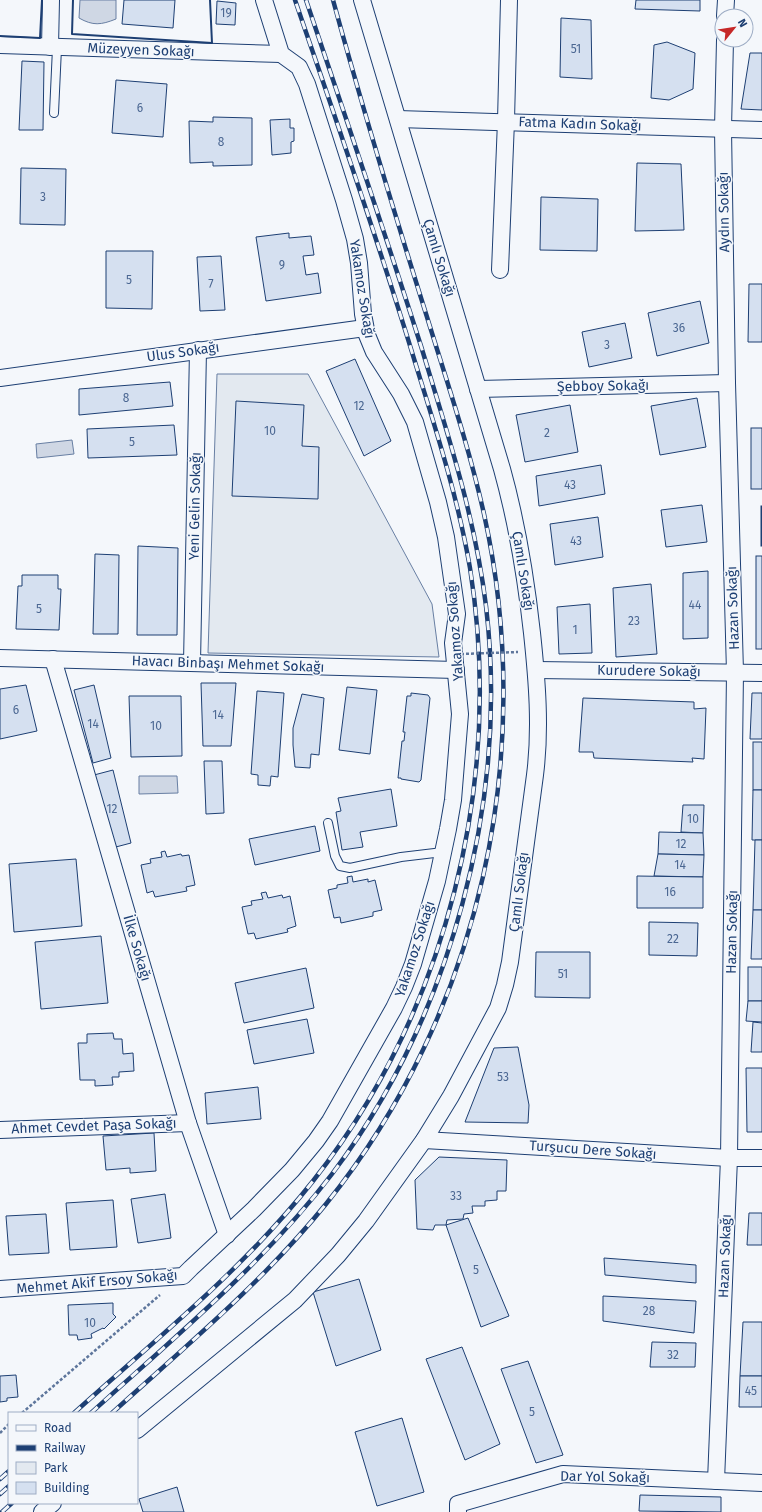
<svg xmlns="http://www.w3.org/2000/svg" width="762" height="1512" viewBox="0 0 762 1512" font-family="'Fira Sans',sans-serif">
<style>
.green{fill:#e3e9f0;stroke:#687fa3}
.water{fill:#cfd7e4;stroke:#687fa3}
.building{fill:#d5e0f0;stroke:#1d3f73}
.lines{fill:none;stroke-linecap:round;stroke-linejoin:round}
.service-casing{stroke:#1d3f73;stroke-width:10}
.minor-casing{stroke:#1d3f73;stroke-width:18}
.path{stroke:#5e769c;stroke-width:2.5;stroke-dasharray:3 2;stroke-linecap:butt}
.service{stroke:#f4f7fb;stroke-width:8}
.minor{stroke:#f4f7fb;stroke-width:16}
.rail-casing{stroke:#1d3f73;stroke-width:4.5}
.rail{stroke:#f4f7fb;stroke-width:3;stroke-dasharray:9;stroke-linecap:butt}
.path-bridge{stroke:#5e769c;stroke-width:2.5;stroke-dasharray:3 2;stroke-linecap:butt}
.wall{stroke:#1d3f73;stroke-width:2}
.labels{text-anchor:middle;dominant-baseline:central;stroke-width:3;stroke-linejoin:round;paint-order:stroke}
.number-label{font-size:12px;fill:#4b6792}
.street-label{font-size:14px;fill:#1d3f73;stroke:#f4f7fb}
</style>
<rect width="100%" height="100%" fill="#f4f7fb"/>
<path class="green" d="M217,374H308L432,604L439,657L208,653Z"/>
<g class="water">
<path d="M80,0H116V19C101,25 93,26 79,18Z"/>
<path d="M72,440L74,454L37,458L36,444Z"/>
<path d="M139,776H177L178,793L139,794Z"/>
</g>
<g class="building">
<path d="M124,0H175L173,28L122,24Z"/>
<path d="M636,0H700V11L635,9Z"/>
<path d="M217,1L236,3L235,25L216,24Z"/>
<path d="M561,18L591,20L592,79L560,77Z"/>
<path d="M667,42L695,53L693,89L669,100L651,98L654,45Z"/>
<path d="M750,53H762V110L741,109Z"/>
<path d="M22,61L44,62L43,130H19Z"/>
<path d="M116,80L167,84L163,137L112,133Z"/>
<path d="M213,117L252,118V165L213,166V162L190,163L189,121L213,122Z"/>
<path d="M290,119V128H294V141L291,142V153L272,155L270,120Z"/>
<path d="M637,163L681,164L684,230L635,231Z"/>
<path d="M21,168L66,169L65,225L20,224Z"/>
<path d="M541,197L598,199L597,251L540,250Z"/>
<path d="M289,233V238L311,236L314,255L303,256L306,275L318,273L321,293L266,301L256,237Z"/>
<path d="M106,251H153L152,309L106,308Z"/>
<path d="M221,256L225,310L200,311L197,257Z"/>
<path d="M749,284H762V342H748Z"/>
<path d="M700,301L709,343L657,356L648,313Z"/>
<path d="M625,323L632,358L589,367L582,332Z"/>
<path d="M355,359L391,441L364,456L326,371Z"/>
<path d="M170,382L173,406L79,415V389Z"/>
<path d="M697,398L706,447L660,455L651,406Z"/>
<path d="M236,401L304,405L302,446L319,447L318,499L232,496Z"/>
<path d="M570,405L578,452L525,462L516,415Z"/>
<path d="M174,425L177,455L88,458L87,429Z"/>
<rect x="751" y="428" width="11" height="61"/>
<path d="M601,465L605,494L539,506L536,476Z"/>
<path d="M702,505L707,542L666,547L661,510Z"/>
<rect x="761" y="506" width="1" height="40"/>
<path d="M598,517L603,557L555,565L550,524Z"/>
<path d="M138,546L178,548L177,635H137Z"/>
<path d="M95,554L119,555L118,634H93Z"/>
<rect x="756" y="556" width="6" height="93"/>
<path d="M708,571V638L683,639V573Z"/>
<path d="M22,575H58V589H61L59,630L16,629L18,586H22Z"/>
<path d="M651,584L657,654L616,657L613,588Z"/>
<path d="M590,604L592,653L559,654L557,607Z"/>
<path d="M201,683H236L231,746H203Z"/>
<path d="M26,685L37,731L0,739V689Z"/>
<path d="M94,685L111,758L93,763L74,690Z"/>
<path d="M347,687L377,690L370,754L339,750Z"/>
<path d="M257,691L284,693L278,777L271,776L270,786L258,785V775L251,774Z"/>
<path d="M411,693L428,695L430,698L421,780L419,782L401,779V778H398L402,741H404L405,732H403L407,696H411Z"/>
<path d="M752,693H762V739H750Z"/>
<path d="M302,694L324,698L319,755L311,754L310,768L295,767L293,745V728Z"/>
<path d="M129,696H181L182,756L131,757Z"/>
<path d="M583,698L694,702V709L706,708L704,759L692,758L693,762L594,758L593,752H579Z"/>
<rect x="753" y="742" width="9" height="48"/>
<path d="M204,761H222L224,813L206,814Z"/>
<path d="M113,770L131,843L112,848L94,775Z"/>
<path d="M391,789L397,826L360,832L363,847L342,850L336,812L341,811L338,798Z"/>
<path d="M753,790H762V840H752Z"/>
<path d="M683,805H704L703,833L681,832Z"/>
<path d="M315,826L320,851L255,865L249,839Z"/>
<path d="M659,832L703,833L704,855L658,854Z"/>
<path d="M755,840H762V910H753Z"/>
<path d="M165,851L167,857L181,854L182,856L189,855L195,885L186,887L187,891L155,897L153,891L147,893L141,865L151,863L150,859L162,857L161,852Z"/>
<path d="M658,854L704,855L703,877L654,876Z"/>
<path d="M76,859L82,926L14,932L9,864Z"/>
<path d="M352,876L353,882L368,879V882L375,880L382,910L373,912V916L341,923L340,917L334,918L328,890L337,888V885L348,883L347,877Z"/>
<path d="M637,876L703,877V908H637Z"/>
<path d="M266,892L268,898L282,895L283,898L290,896L296,926L287,929L288,932L256,939L254,933L248,934L242,907L252,905L251,901L263,899L261,893Z"/>
<path d="M753,910H762V959H751Z"/>
<path d="M649,922L698,923L697,956L649,955Z"/>
<path d="M101,936L108,1003L41,1009L35,942Z"/>
<path d="M536,952H590V998L535,997Z"/>
<rect x="748" y="967" width="14" height="34"/>
<path d="M306,968L314,1008L244,1023L235,983Z"/>
<path d="M748,1001H762V1022L746,1021Z"/>
<path d="M307,1019L314,1053L254,1064L247,1030Z"/>
<path d="M753,1022L762,1023V1052H751Z"/>
<path d="M113,1033L114,1039H122L123,1054L133,1053L134,1071L119,1072V1077H112L113,1085L95,1086V1080H80L78,1043H87V1034Z"/>
<path d="M518,1047L529,1105L528,1123L465,1122L494,1048Z"/>
<path d="M746,1068H762V1132H747Z"/>
<path d="M258,1087L261,1119L207,1124L205,1093Z"/>
<path d="M154,1133L156,1171L130,1173V1168L106,1170L103,1136Z"/>
<path d="M439,1157L507,1160L506,1191H497V1200L485,1201V1206H472L473,1213L464,1214L463,1219L447,1220L446,1225H435L433,1230L417,1229L415,1180Z"/>
<path d="M165,1194L171,1238L138,1243L131,1199Z"/>
<path d="M113,1200L117,1247L70,1250L66,1203Z"/>
<path d="M749,1213H762V1245H747Z"/>
<path d="M46,1214L49,1253L9,1255L6,1216Z"/>
<path d="M468,1218L509,1316L481,1327L446,1225Z"/>
<path d="M604,1258L696,1265V1283L605,1275Z"/>
<path d="M359,1279L381,1350L336,1366L313,1292Z"/>
<path d="M603,1296L696,1301L694,1333L603,1321Z"/>
<path d="M113,1303V1314L116,1317L104,1329L103,1328L91,1334L92,1338L78,1340L77,1335H69L68,1305Z"/>
<path d="M743,1322H762V1376H740Z"/>
<path d="M652,1342L696,1343L695,1367H650Z"/>
<path d="M462,1347L500,1444L465,1460L426,1359Z"/>
<path d="M528,1361L563,1455L536,1463L501,1369Z"/>
<path d="M16,1375L18,1397L7,1398V1401L0,1402V1376Z"/>
<path d="M740,1376H762V1407H739Z"/>
<path d="M402,1418L424,1492L377,1506L355,1432Z"/>
<path d="M177,1487L184,1512H143L139,1499Z"/>
<path d="M640,1495L721,1497V1512L639,1511Z"/>
</g>
<g class="lines">
<g class="service-casing">
<g id="service">
<path d="M54,113L57,48"/>
<path d="M328,823L335,856L340,866L350,868L401,857L443,852"/>
</g>
</g>
<g class="minor-casing">
<g id="minor">
<path d="M725,16L726,0"/>
<path d="M0,45L281,54"/>
<path d="M50,47L51,0"/>
<path d="M398,119L762,130"/>
<path d="M500,270L506,121L509,0"/>
<path d="M0,378L365,328"/>
<path d="M478,389L727,383"/>
<path d="M0,658L456,670"/>
<path d="M53,659L188,1123L227,1235"/>
<path d="M192,663L198,350"/>
<path d="M536,670L762,673"/>
<path d="M0,1130L188,1123"/>
<path d="M424,1140L729,1158H762"/>
<path d="M0,1289L183,1276L191,1268L254,1209L292,1170L316,1141L330,1121L394,1008L404,987L413,964L437,881L448,829L453,800L460,714L453,643L457,614L446,537L438,502L415,422L401,394L374,352L367,335L363,314L359,263L355,239L344,200L307,84L299,67L281,54L264,0"/>
<path d="M137,1430L295,1300L338,1255L366,1221L424,1140L451,1096L498,1008L505,985L510,962L535,775C541,728 537,680 532,633C526,578 517,523 502,469L362,0"/>
<path d="M716,1481L729,1158L735,672L727,383L723,129L725,40"/>
<path d="M42,1512L53,1503"/>
<path d="M458,1512V1504L563,1474L762,1483"/>
</g>
</g>
<g class="path">
<path d="M22,1413L160,1295"/>
<path d="M0,1433L9,1424"/>
</g>
<use href="#service" class="service"/>
<use href="#minor" class="minor"/>
<g class="rail-casing">
<g id="rail">
<path d="M74,1413C156,1339 244,1269 313,1181C447,1011 504,782 470,568C458,498 436,430 415,362C378,240 336,120 295,0"/>
<path d="M91,1413C175,1337 263,1264 332,1174C451,1017 509,801 486,606C475,516 447,432 421,346C384,230 345,115 306,0"/>
<path d="M112,1413C186,1346 263,1282 326,1204C481,1012 537,753 484,514C469,447 447,382 427,317C394,212 362,106 333,0"/>
<path d="M0,1479L9,1471"/>
<path d="M0,1494L9,1486"/>
<path d="M2,1512L12,1503"/>
</g>
</g>
<use href="#rail" class="rail"/>
<path class="path-bridge" d="M461,654L518,652"/>
<g class="wall">
<path d="M73,0L72,34L212,43L210,0"/>
<path d="M0,36L40,38L42,0"/>
</g>
</g>
<g class="labels">
<g class="number-label">
<text x="226" y="13">19</text>
<text x="576" y="49">51</text>
<text x="140" y="108">6</text>
<text x="221" y="142">8</text>
<text x="43" y="197">3</text>
<text x="282" y="265">9</text>
<text x="129" y="280">5</text>
<text x="211" y="284">7</text>
<text x="679" y="328">36</text>
<text x="607" y="345">3</text>
<text x="126" y="398">8</text>
<text x="359" y="406">12</text>
<text x="270" y="431">10</text>
<text x="547" y="433">2</text>
<text x="132" y="442">5</text>
<text x="570" y="485">43</text>
<text x="576" y="541">43</text>
<text x="695" y="605">44</text>
<text x="39" y="609">5</text>
<text x="634" y="621">23</text>
<text x="575" y="630">1</text>
<text x="16" y="710">6</text>
<text x="218" y="715">14</text>
<text x="93" y="724">14</text>
<text x="156" y="726">10</text>
<text x="112" y="809">12</text>
<text x="693" y="819">10</text>
<text x="681" y="844">12</text>
<text x="680" y="865">14</text>
<text x="670" y="892">16</text>
<text x="673" y="939">22</text>
<text x="563" y="974">51</text>
<text x="503" y="1077">53</text>
<text x="456" y="1196">33</text>
<text x="476" y="1270">5</text>
<text x="649" y="1311">28</text>
<text x="90" y="1323">10</text>
<text x="673" y="1355">32</text>
<text x="751" y="1391">45</text>
<text x="532" y="1412">5</text>
</g>
<g class="street-label">
<text transform="translate(141 50) rotate(2)">Müzeyyen Sokağı</text>
<text transform="translate(580 124) rotate(2)">Fatma Kadın Sokağı</text>
<text transform="translate(724 212) rotate(-91)">Aydın Sokağı</text>
<text transform="translate(439 258) rotate(73)">Çamlı Sokağı</text>
<text transform="translate(362 289) rotate(81)">Yakamoz Sokağı</text>
<text transform="translate(183 352) rotate(-8)">Ulus Sokağı</text>
<text transform="translate(603 386) rotate(-1)">Şebboy Sokağı</text>
<text transform="translate(195 506) rotate(-89)">Yeni Gelin Sokağı</text>
<text transform="translate(523 571) rotate(81)">Çamlı Sokağı</text>
<text transform="translate(733 608) rotate(-92)">Hazan Sokağı</text>
<text transform="translate(455 631) rotate(-94)">Yakamoz Sokağı</text>
<text transform="translate(228 664) rotate(2)">Havacı Binbaşı Mehmet Sokağı</text>
<text transform="translate(649 671) rotate(1)">Kurudere Sokağı</text>
<text transform="translate(519 892) rotate(-83)">Çamlı Sokağı</text>
<text transform="translate(732 932) rotate(-89)">Hazan Sokağı</text>
<text transform="translate(137 948) rotate(74)">İlke Sokağı</text>
<text transform="translate(415 949) rotate(-72)">Yakamoz Sokağı</text>
<text transform="translate(94 1126) rotate(-2)">Ahmet Cevdet Paşa Sokağı</text>
<text transform="translate(593 1150) rotate(4)">Turşucu Dere Sokağı</text>
<text transform="translate(725 1256) rotate(-88)">Hazan Sokağı</text>
<text transform="translate(97 1282) rotate(-5)">Mehmet Akif Ersoy Sokağı</text>
<text transform="translate(605 1477) rotate(1)">Dar Yol Sokağı</text>
</g>
</g>
<rect x="8" y="1412" width="130" height="92" fill="#f4f7fb" stroke="#9eadc5"/>
<rect x="16" y="1425" width="20" height="6" fill="#f4f7fb" stroke="#9eadc5"/>
<text x="44" y="1432" font-size="12" fill="#1d3f73">Road</text>
<rect x="16" y="1445" width="20" height="6" fill="#1d3f73" stroke="#9eadc5"/>
<text x="44" y="1452" font-size="12" fill="#1d3f73">Railway</text>
<rect x="16" y="1462" width="20" height="12" fill="#e3e9f0" stroke="#9eadc5"/>
<text x="44" y="1472" font-size="12" fill="#1d3f73">Park</text>
<rect x="16" y="1482" width="20" height="12" fill="#d5e0f0" stroke="#9eadc5"/>
<text x="44" y="1492" font-size="12" fill="#1d3f73">Building</text>
<g transform="translate(734 28) rotate(60)"><circle r="19" fill="#f4f7fb" stroke="#9eadc5"/>
<path d="M0-3L7 15L0 10L-7 15Z" fill="#c62828"/>
<text y="-6" font-size="11" font-weight="bold" text-anchor="middle" fill="#1d3f73">N</text>
</g>
</svg>
